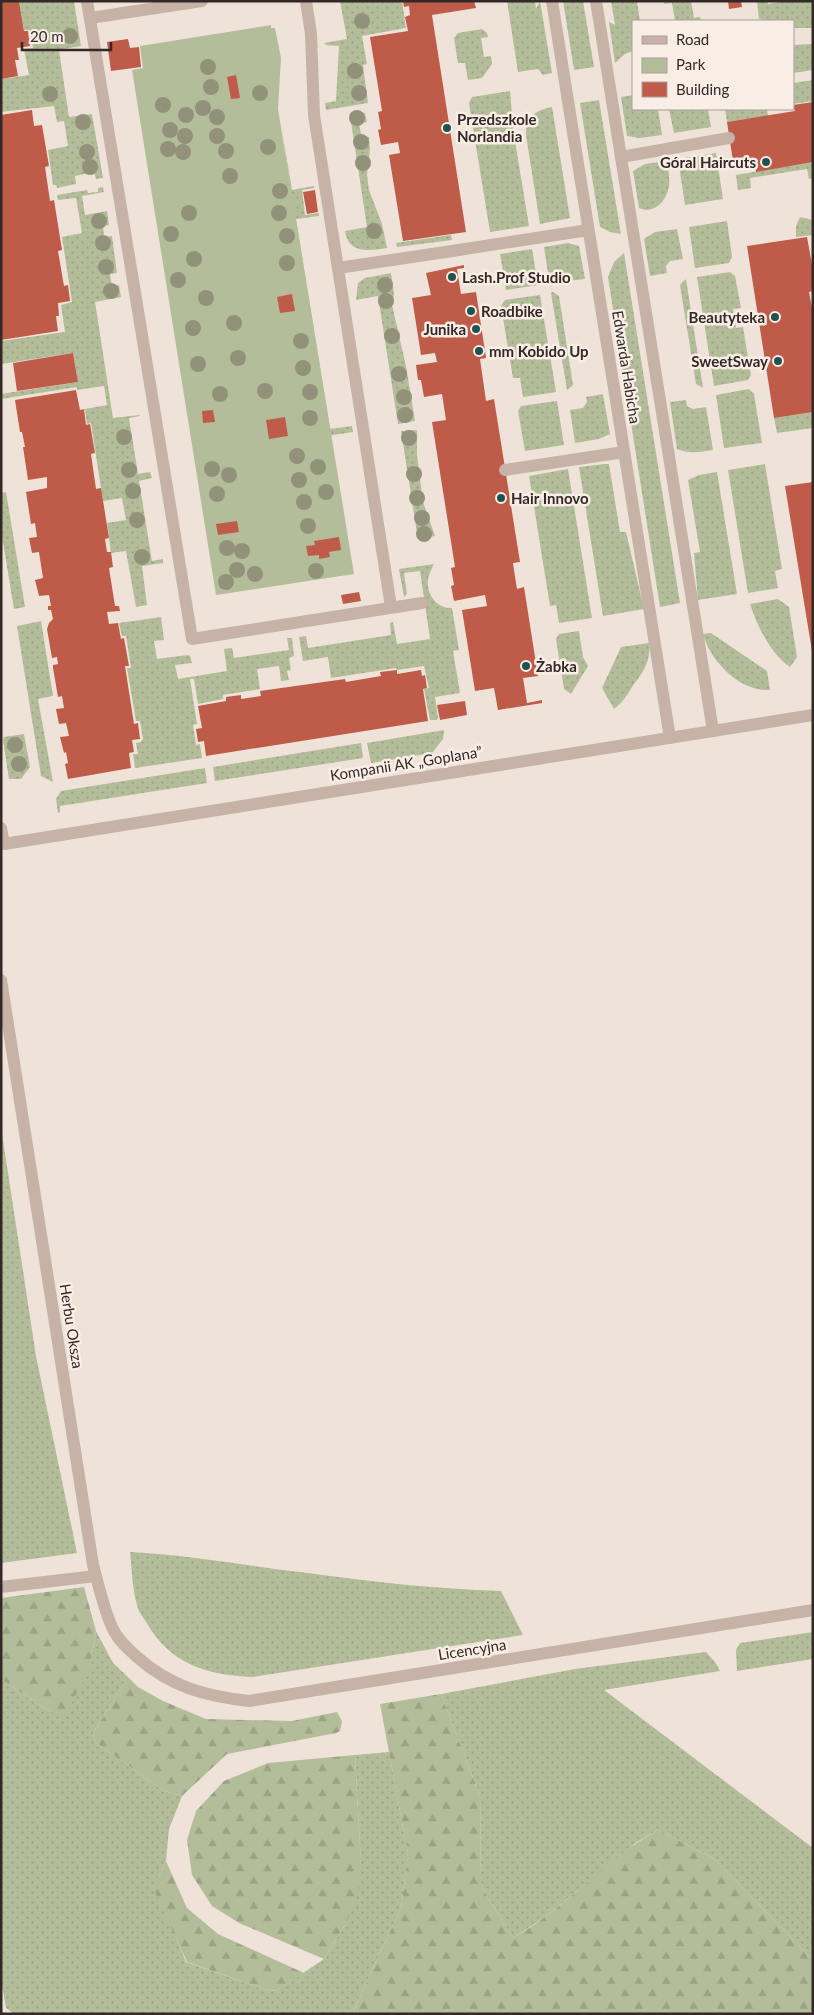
<svg xmlns="http://www.w3.org/2000/svg" width="814" height="2015" viewBox="0 0 814 2015" font-family="Lato,sans-serif">
<style>
.grass{fill:url(#grass-dots)}
.forest{fill:url(#forest-firs)}
.park{fill:#b4bd9a}
.building{fill:#be5c49}
.lines{fill:none;stroke-linecap:round;stroke-linejoin:round}
.lane{stroke:#c6b2a6;stroke-width:12}
.street{stroke:#c6b2a6;stroke-width:12}
.tree{fill:#92927a}
.poi-dot{fill:#1f5251;stroke:#f8eee5;stroke-width:2}
.labels{text-anchor:middle;dominant-baseline:central;stroke-width:5;stroke-linejoin:round;paint-order:stroke}
.poi-label{font-size:15px;font-weight:bold;fill:#332927;stroke:#f8eee5;text-anchor:start}
.street-label{font-size:15px;fill:#332927;stroke:#f8eee5}
</style>
<defs>
<pattern id="grass-dots" width="8" height="8" patternUnits="userSpaceOnUse" patternTransform="scale(1.25)"><rect width="8" height="8" fill="#b4bd9a"/><path d="M2 2h.1M6 6h.1" fill="none" stroke="#9ba285" stroke-width="1.8" stroke-linecap="round"/></pattern>
<pattern id="forest-firs" width="22" height="20" patternUnits="userSpaceOnUse" patternTransform="scale(1.25)"><rect width="22" height="20" fill="#b4bd9a"/><path d="M5 1l3.5 6h-7zM16 11l3.5 6h-7z" fill="#9ba285"/></pattern>
</defs>
<rect width="100%" height="100%" fill="#efe3d9"/>
<g class="grass">
<path d="M19,1H74L81,46L59,50L69,117L92,114L103,178L96,179L94,172L75,176L76,184L57,188L56,185H53L48,150L68,146L64,121L57,122L54,106L1,112V79L29,75L24,49L33,48L30,30H24Z"/>
<path d="M340,1H402L406,28L362,36L367,64L363,65L368,103L326,110L325,103L336,101L339,46L326,45L324,43L347,39Z"/>
<path d="M507,1H535L536,9L540,1L552,73L543,75L538,69L518,72Z"/>
<path d="M563,1H583L594,67L574,70Z"/>
<path d="M611,1H637L640,21H633V51L625,54L615,63L609,22L615,25Z"/>
<path d="M664,1H691L694,18L700,17L701,21H675L672,3L664,4Z"/>
<path d="M757,1H767L768,4L784,1H813V28H793V21H768L759,19Z"/>
<path d="M482,29L487,33L488,37L481,38L484,57L491,56L492,64L482,78L468,80L465,63H458L454,38L458,33Z"/>
<path d="M813,44V70L793,73V45Z"/>
<path d="M813,80V101L793,104V83Z"/>
<path d="M510,91L514,135L529,226L490,232L469,103L472,97Z"/>
<path d="M633,95V109H658L662,135L640,138L627,136L621,97Z"/>
<path d="M599,100L618,216L621,234L610,232L600,227L580,103Z"/>
<path d="M552,107L570,218L540,224L526,135C525,117 536,110 552,107Z"/>
<path d="M669,109H708L711,127L674,133Z"/>
<path d="M725,109H767L768,116L727,122Z"/>
<path d="M365,113L367,122L359,124L362,138L369,137L370,149L367,175L369,190L382,224L387,248C368,251 349,254 345,231L367,227L350,115Z"/>
<path d="M282,130L292,190L314,186V188L302,190L305,215L319,213V216L296,219L330,429L352,426L353,432L327,436Z"/>
<path d="M716,153L723,199L685,205L678,159Z"/>
<path d="M667,161C668,169 670,177 669,185C668,200 654,215 639,208L633,171L645,164Z"/>
<path d="M813,162V178L809,179L807,169L750,178L751,188L738,190L736,175Z"/>
<path d="M103,187L104,192L82,196L85,215L107,211L109,225L103,226L104,237L112,236L117,273L110,274L112,286L119,285L121,297L95,302L113,418L139,415L140,416L129,418L138,474L150,472L152,478L139,481L152,561L163,559V563L142,566L147,605L136,607L126,551L111,553L107,523L126,520L122,498L103,501L91,423L87,424L85,409L107,405L104,386L77,390V387L1,399V394L78,382L73,353L1,364V341L65,332L61,305L72,302L62,237L82,233L76,198L58,200L57,195L87,190L88,193L98,192V188Z"/>
<path d="M800,217L813,220V235L796,237V226Z"/>
<path d="M727,221L732,257L729,263L695,268L689,227Z"/>
<path d="M677,229L683,259L670,261L666,266L667,273L650,276L644,239L655,232Z"/>
<path d="M451,235L452,240L397,247L396,243Z"/>
<path d="M568,243L579,246L585,279L567,281L566,275L561,271L548,273L544,247Z"/>
<path d="M532,249L538,285L506,290L500,254Z"/>
<path d="M624,253L680,603L660,607L608,277L614,262Z"/>
<path d="M730,272L735,276L741,308L733,309L736,328L743,327L751,375L748,380L714,386L697,277Z"/>
<path d="M391,273L394,294L392,305L406,366L415,421L398,424L378,296L356,300L358,283L365,278Z"/>
<path d="M686,279L703,388L696,384L680,285Z"/>
<path d="M553,292L559,296L573,385L567,390L551,293Z"/>
<path d="M540,295L556,392L523,397L520,378H513L501,306L505,300Z"/>
<path d="M749,389L754,394L762,443L724,448L716,395Z"/>
<path d="M603,394L610,434L599,439L575,443L570,410L583,408L587,402L586,397Z"/>
<path d="M686,400L687,406L693,409L706,407L713,450C701,452 689,454 677,449L670,402Z"/>
<path d="M557,401L564,445L525,451L518,411L521,406Z"/>
<path d="M813,412V428L777,433L774,418Z"/>
<path d="M417,430V455L423,502L435,536L418,539L401,431Z"/>
<path d="M605,464H609L620,532H626L644,609L603,616L579,467Z"/>
<path d="M765,464L782,569L775,571L778,588L748,593L728,470Z"/>
<path d="M568,469L592,618L559,623L556,605L550,606L529,476Z"/>
<path d="M717,472L737,594L698,600L694,553L700,552L688,480L699,475Z"/>
<path d="M6,492L25,607L14,609L1,530V493Z"/>
<path d="M434,564C432,568 429,574 428,579C426,594 437,609 452,608L459,650L453,651L460,693L435,697L438,717L437,720H430L424,689L429,688L424,666L397,670L396,668L331,678L328,657L303,661L299,637L306,636L308,648L391,635L390,623L393,622L397,644L430,639L420,571L404,573L407,594L404,597L399,569Z"/>
<path d="M778,599L789,607L797,657L790,667C771,654 757,626 750,604Z"/>
<path d="M161,617L164,640L154,641L157,659L188,655L190,656L192,663L175,665L178,679L227,671L224,649L232,648L234,658L289,650L287,638H292L294,656L289,658L291,670L287,671L289,680L281,681L279,666L257,669L260,689L223,695V699L198,704L194,679H190L197,724L193,725L196,745L200,744L202,758L135,768L133,754H138L136,743L141,742L143,739L140,721H136L127,668H131L126,636H122L119,623Z"/>
<path d="M41,621L53,696L38,699L53,782L41,776L17,626Z"/>
<path d="M579,631L583,657L588,666L571,694L564,689L556,639L559,634Z"/>
<path d="M711,633L767,671L770,690C740,692 710,661 703,634Z"/>
<path d="M649,643C651,662 643,672 632,687C627,696 622,703 614,709L602,688L621,647Z"/>
<path d="M444,730L443,739L432,753L371,763L367,743Z"/>
<path d="M24,734L30,767L21,779H9L3,740L4,737Z"/>
<path d="M361,743L363,758L215,781L213,767Z"/>
<path d="M205,768L207,783L60,806V812L58,813L56,799L61,791Z"/>
<path d="M1,1127L36,1356L77,1553L1,1563Z"/>
<path d="M130,1552C190,1555 248,1566 308,1573C372,1582 437,1589 501,1591L523,1635L252,1677C206,1675 170,1664 146,1622C143,1617 138,1611 137,1605C132,1588 132,1569 130,1552Z"/>
<path d="M96,1631L113,1663L128,1677L93,1733L95,1742L164,1791L182,1796L169,1829L166,1861L157,1880L173,1930L186,1962L264,1989L276,1991L324,1959L346,1923L361,1866L355,1755L389,1752L408,1854L401,1908L352,2014H14L6,2008L1,1979V1679L50,1712L91,1661Z"/>
<path d="M813,1632V1659L737,1671L736,1650L740,1643Z"/>
<path d="M706,1652L715,1662L720,1671L604,1690L813,1848V1960L713,1858L658,1830L637,1842L545,1917L513,1938L481,1886L480,1796L441,1694L575,1669Z"/>
</g>
<g class="forest">
<path d="M84,1587L96,1631L91,1661L87,1675L64,1716L50,1712L1,1679V1598Z"/>
<path d="M128,1677L138,1687L163,1701L206,1719L292,1721L337,1712L342,1721L340,1731L336,1733L227,1754L182,1796L164,1791L95,1742L93,1733Z"/>
<path d="M441,1694L480,1796L481,1886L513,1938C565,1909 605,1859 658,1830L713,1858L813,1960V2014H352L401,1908L408,1854L380,1704Z"/>
<path d="M355,1755L361,1866L356,1900L346,1923L324,1959L239,1923L212,1906L192,1875L187,1840L196,1811L224,1781L268,1763Z"/>
<path d="M166,1861L187,1908L218,1934L304,1973L276,1991L264,1989L187,1962L155,1892L157,1880Z"/>
</g>
<path class="park" d="M271,25V28H275L281,58L278,109L354,574L216,595L132,70L143,68L140,46Z"/>
<g class="building">
<path d="M1,1H19L24,31H28L30,46L17,48L19,60H15L18,76L1,79Z"/>
<path d="M403,1H474L476,8L432,15L466,232L403,241L389,155L400,153L398,142L381,145L378,130L381,129L378,112L382,111L370,37L408,31L405,17L410,15L409,6L404,7Z"/>
<path d="M728,1H741L742,7L729,9Z"/>
<path d="M128,39L130,48L139,47L141,67L111,71L107,42Z"/>
<path d="M236,75L240,98L231,99L227,77Z"/>
<path d="M813,102V162L756,172L754,158L733,161L727,122L795,111L793,105Z"/>
<path d="M32,110L34,126L42,125L49,166L45,167L50,201L54,200L62,250L58,251L64,286L68,285L70,301L58,303L59,316H56L58,331L1,340V115Z"/>
<path d="M315,190L318,212L307,214L303,192Z"/>
<path d="M807,237L813,270V291L809,292L813,313V412L774,418L747,246Z"/>
<path d="M464,265V268L457,269L461,294L476,292L486,358L480,359L486,401L494,399L520,562L513,563L514,570L517,589L524,587L538,676L523,678L527,703L542,700V703L498,710L494,688L475,691L462,610L487,606L485,595L454,601L451,586L454,585L451,568L455,567L432,422L446,420L442,394L424,397L421,380H418L416,365L437,362L435,353L421,355L412,298L431,295L426,273Z"/>
<path d="M292,294L295,311L280,313L277,297Z"/>
<path d="M73,353L78,382L17,391L13,363Z"/>
<path d="M76,390L80,410L84,409L86,425L90,424L95,453L91,454L96,489L101,488L109,538L105,539L107,552H111L113,567L109,568L115,606H119L120,611L107,612L109,624L118,623L121,639L124,638L129,666H125L134,724L138,723L140,739L132,740L134,752L129,753L131,768L68,779L65,764L68,763L66,752L64,753L60,737L69,736L66,723L59,724L56,709L64,708L62,696L58,697L53,668V665L58,664L57,657L52,658L47,629L49,623L53,619L51,610H48V606H51L49,595L39,596L35,580L43,578L39,552L32,553L29,538L37,537L35,523L31,524L26,492L47,488V477L28,480L23,447H25L22,432H20L15,400Z"/>
<path d="M213,410L215,422L203,423L202,411Z"/>
<path d="M285,417L288,436L269,439L266,420Z"/>
<path d="M813,482V651H812L785,486Z"/>
<path d="M237,521L239,532L218,535L216,524Z"/>
<path d="M339,537L341,550L329,552L330,557L319,559V555L308,556L306,546L315,545L314,541Z"/>
<path d="M359,592L361,601L343,604L341,595Z"/>
<path d="M397,670V674L421,670L422,676L425,675L427,688L423,689L428,721L206,756L204,741L198,742L196,729L202,728L198,706L226,701V697L241,695V699L261,696L260,691L345,679L346,682L381,676L380,672Z"/>
<path d="M465,701L467,715L440,720L437,705Z"/>
</g>
<g class="lines">
<g class="lane">
<path d="M621,157L729,138"/>
<path d="M452,251L588,230"/>
<path d="M505,470L624,452"/>
<path d="M1,980L93,1565C98,1583 105,1615 114,1631C119,1641 128,1649 137,1657C171,1687 205,1696 249,1701L813,1610"/>
<path d="M1,1587L96,1576"/>
</g>
<g class="street">
<path d="M87,1L192,639L422,603"/>
<path d="M306,1L311,34L314,115L391,607"/>
<path d="M552,1L670,738"/>
<path d="M596,1L713,731"/>
<path d="M90,18L202,1"/>
<path d="M338,268L452,251"/>
<path d="M1,828L4,844L813,715"/>
</g>
</g>
<g class="tree">
<circle cx="362" cy="21" r="8"/>
<circle cx="70" cy="36" r="8"/>
<circle cx="208" cy="67" r="8"/>
<circle cx="355" cy="71" r="8"/>
<circle cx="211" cy="87" r="8"/>
<circle cx="260" cy="93" r="8"/>
<circle cx="359" cy="93" r="8"/>
<circle cx="50" cy="94" r="8"/>
<circle cx="163" cy="105" r="8"/>
<circle cx="203" cy="108" r="8"/>
<circle cx="186" cy="115" r="8"/>
<circle cx="217" cy="117" r="8"/>
<circle cx="357" cy="118" r="8"/>
<circle cx="83" cy="122" r="8"/>
<circle cx="170" cy="130" r="8"/>
<circle cx="185" cy="136" r="8"/>
<circle cx="217" cy="136" r="8"/>
<circle cx="361" cy="142" r="8"/>
<circle cx="268" cy="147" r="8"/>
<circle cx="168" cy="149" r="8"/>
<circle cx="226" cy="151" r="8"/>
<circle cx="87" cy="152" r="8"/>
<circle cx="183" cy="152" r="8"/>
<circle cx="363" cy="163" r="8"/>
<circle cx="90" cy="167" r="8"/>
<circle cx="230" cy="176" r="8"/>
<circle cx="280" cy="191" r="8"/>
<circle cx="189" cy="213" r="8"/>
<circle cx="279" cy="213" r="8"/>
<circle cx="99" cy="221" r="8"/>
<circle cx="374" cy="231" r="8"/>
<circle cx="171" cy="234" r="8"/>
<circle cx="287" cy="236" r="8"/>
<circle cx="103" cy="243" r="8"/>
<circle cx="194" cy="259" r="8"/>
<circle cx="287" cy="263" r="8"/>
<circle cx="106" cy="267" r="8"/>
<circle cx="178" cy="280" r="8"/>
<circle cx="385" cy="285" r="8"/>
<circle cx="111" cy="291" r="8"/>
<circle cx="206" cy="298" r="8"/>
<circle cx="386" cy="301" r="8"/>
<circle cx="234" cy="323" r="8"/>
<circle cx="193" cy="328" r="8"/>
<circle cx="392" cy="336" r="8"/>
<circle cx="301" cy="341" r="8"/>
<circle cx="238" cy="358" r="8"/>
<circle cx="198" cy="364" r="8"/>
<circle cx="303" cy="368" r="8"/>
<circle cx="399" cy="374" r="8"/>
<circle cx="265" cy="391" r="8"/>
<circle cx="310" cy="392" r="8"/>
<circle cx="220" cy="394" r="8"/>
<circle cx="404" cy="397" r="8"/>
<circle cx="405" cy="415" r="8"/>
<circle cx="310" cy="418" r="8"/>
<circle cx="124" cy="437" r="8"/>
<circle cx="409" cy="438" r="8"/>
<circle cx="297" cy="456" r="8"/>
<circle cx="318" cy="467" r="8"/>
<circle cx="212" cy="469" r="8"/>
<circle cx="129" cy="470" r="8"/>
<circle cx="414" cy="474" r="8"/>
<circle cx="229" cy="475" r="8"/>
<circle cx="299" cy="480" r="8"/>
<circle cx="133" cy="491" r="8"/>
<circle cx="326" cy="492" r="8"/>
<circle cx="217" cy="494" r="8"/>
<circle cx="417" cy="498" r="8"/>
<circle cx="304" cy="502" r="8"/>
<circle cx="422" cy="518" r="8"/>
<circle cx="137" cy="520" r="8"/>
<circle cx="308" cy="526" r="8"/>
<circle cx="424" cy="534" r="8"/>
<circle cx="227" cy="548" r="8"/>
<circle cx="242" cy="551" r="8"/>
<circle cx="142" cy="557" r="8"/>
<circle cx="237" cy="570" r="8"/>
<circle cx="316" cy="571" r="8"/>
<circle cx="255" cy="574" r="8"/>
<circle cx="226" cy="582" r="8"/>
<circle cx="15" cy="745" r="8"/>
<circle cx="19" cy="764" r="8"/>
</g>
<g class="poi-dot">
<circle cx="447" cy="128" r="5"/>
<circle cx="766" cy="162" r="5"/>
<circle cx="452" cy="277" r="5"/>
<circle cx="471" cy="311" r="5"/>
<circle cx="775" cy="317" r="5"/>
<circle cx="476" cy="329" r="5"/>
<circle cx="479" cy="351" r="5"/>
<circle cx="778" cy="361" r="5"/>
<circle cx="501" cy="498" r="5"/>
<circle cx="526" cy="666" r="5"/>
</g>
<g class="labels">
<g class="poi-label">
<text x="457" y="119">Przedszkole<tspan x="457" dy="17">Norlandia</tspan></text>
<text x="756" y="162" text-anchor="end">Góral Haircuts</text>
<text x="462" y="277">Lash.Prof Studio</text>
<text x="481" y="311">Roadbike</text>
<text x="765" y="317" text-anchor="end">Beautyteka</text>
<text x="466" y="329" text-anchor="end">Junika</text>
<text x="489" y="351">mm Kobido Up</text>
<text x="768" y="361" text-anchor="end">SweetSway</text>
<text x="511" y="498">Hair Innovo</text>
<text x="536" y="666">Żabka</text>
</g>
<g class="street-label">
<text transform="translate(627 367) rotate(81)">Edwarda Habicha</text>
<text transform="translate(406 763) rotate(-9)">Kompanii AK „Goplana”</text>
<text transform="translate(72 1326) rotate(81)">Herbu Oksza</text>
<text transform="translate(472 1649) rotate(-9)">Licencyjna</text>
</g>
</g>
<rect width="814" height="2015" fill="none" stroke="#332927" stroke-width="5"/>
<rect x="632" y="20" width="162" height="90" fill="#f8eee5" stroke="#a99f99"/>
<rect x="642" y="36" width="25" height="8" fill="#c6b2a6" stroke="#a99f99"/>
<text x="676" y="45" font-size="15" fill="#332927">Road</text>
<rect x="642" y="58" width="25" height="15" fill="#b4bd9a" stroke="#a99f99"/>
<text x="676" y="70" font-size="15" fill="#332927">Park</text>
<rect x="642" y="82" width="25" height="15" fill="#be5c49" stroke="#a99f99"/>
<text x="676" y="95" font-size="15" fill="#332927">Building</text>
<path d="M22 42v8h89v-8" fill="none" stroke="#332927" stroke-width="2.5"/>
<text x="30" y="42" font-size="15" fill="#332927" stroke="#f8eee5" stroke-width="4" paint-order="stroke">20 m</text>
</svg>
